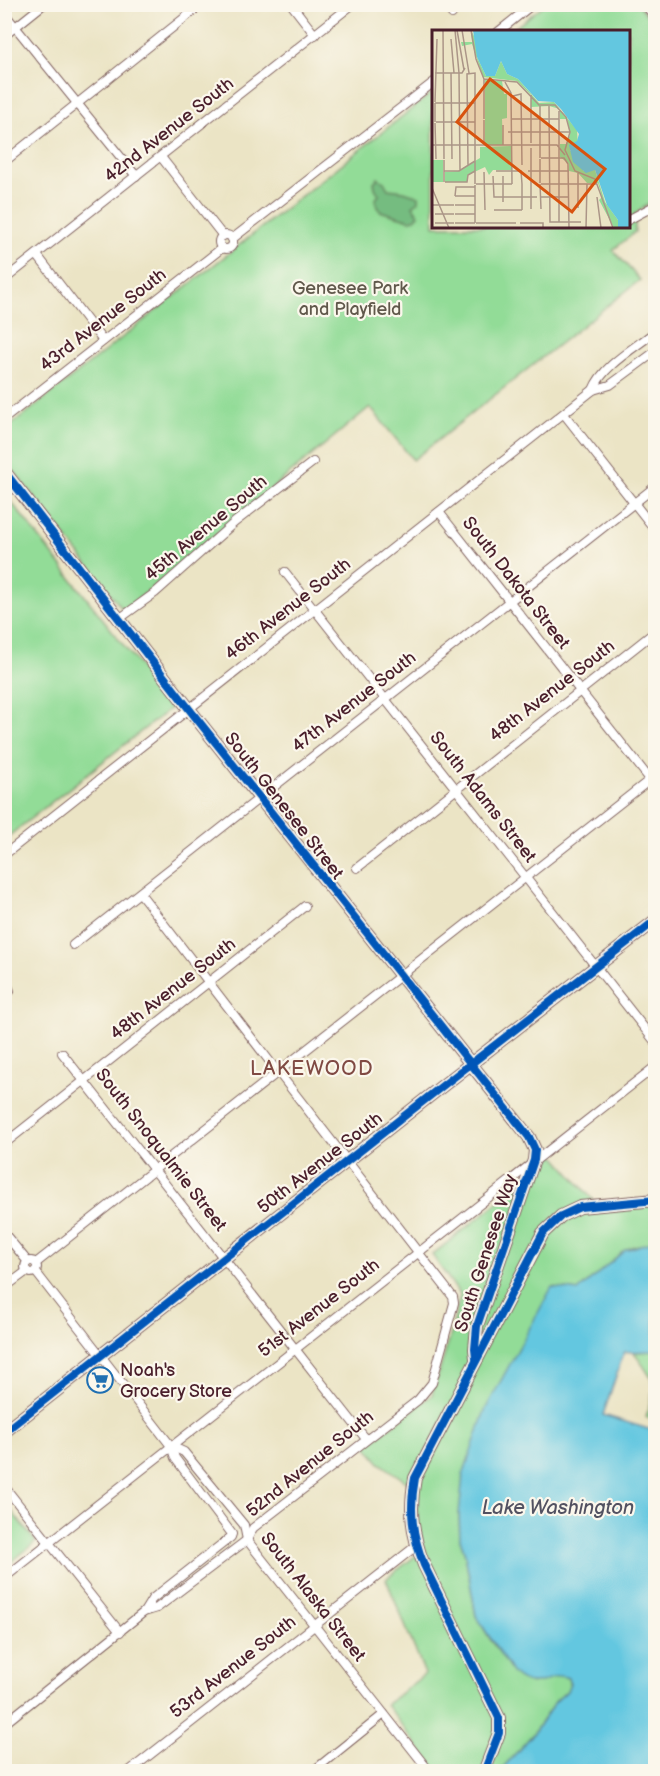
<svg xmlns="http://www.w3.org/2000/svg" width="660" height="1776" viewBox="0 0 660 1776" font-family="'Balsamiq Sans',sans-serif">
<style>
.green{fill:#92dc97;stroke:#6e7e61;stroke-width:1.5}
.forest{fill:#75bc80;stroke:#606e56;stroke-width:1.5}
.water{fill:#63c7e0;stroke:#567386;stroke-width:1.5}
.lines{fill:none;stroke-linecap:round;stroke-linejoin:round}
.street-casing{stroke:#826461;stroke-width:10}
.secondary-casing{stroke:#826461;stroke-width:14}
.street{stroke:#fff;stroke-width:8}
.secondary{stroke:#fff;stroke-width:12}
.cycleway-casing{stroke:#fbf7ec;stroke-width:11}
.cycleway{stroke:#0057b8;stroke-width:8}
.labels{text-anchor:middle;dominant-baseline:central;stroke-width:4.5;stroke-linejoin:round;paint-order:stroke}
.street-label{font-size:18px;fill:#4a1f2b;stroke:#fbf7ec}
.park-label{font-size:18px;fill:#60584b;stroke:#fbf7ec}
.poi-label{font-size:18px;fill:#4a1f2b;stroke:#fbf7ec;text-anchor:start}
.neighbourhood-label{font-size:20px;letter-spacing:1.5px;fill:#804a43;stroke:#fbf7ec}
.water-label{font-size:20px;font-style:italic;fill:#525161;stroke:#fbf7ec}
.inset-road{fill:none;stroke:#ab9587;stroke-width:1.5}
.view{fill:#d8530f;fill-opacity:0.15;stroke:#d8530f;stroke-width:3}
.inset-edge{fill:none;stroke:#4a1f2b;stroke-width:3}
</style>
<rect width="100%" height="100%" fill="#fbf7ec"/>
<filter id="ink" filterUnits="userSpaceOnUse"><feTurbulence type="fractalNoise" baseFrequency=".0167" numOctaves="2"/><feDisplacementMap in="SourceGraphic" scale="12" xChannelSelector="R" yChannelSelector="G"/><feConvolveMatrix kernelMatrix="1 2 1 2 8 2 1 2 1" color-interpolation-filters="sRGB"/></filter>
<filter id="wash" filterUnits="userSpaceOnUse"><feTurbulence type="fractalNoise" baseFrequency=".008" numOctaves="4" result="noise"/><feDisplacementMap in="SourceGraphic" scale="24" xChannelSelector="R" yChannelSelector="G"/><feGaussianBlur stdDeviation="1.35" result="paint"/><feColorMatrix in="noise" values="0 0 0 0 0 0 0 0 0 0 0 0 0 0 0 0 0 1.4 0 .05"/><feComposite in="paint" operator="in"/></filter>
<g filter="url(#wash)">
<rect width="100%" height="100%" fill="#ebe4c5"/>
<g class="green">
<path d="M545,4L639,5L655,26V199L635,214V232L613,250L640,280L413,460L370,407L124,611L5,460V430L433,92L434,226H628V32L511,31Z"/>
<path d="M5,494L172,707L5,839Z"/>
<path d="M554,1155L600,1208L655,1203V1243L634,1246L625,1250L578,1291L553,1287L459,1514L460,1539L465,1554L476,1616L495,1647L531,1684L561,1675L568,1678L570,1686L567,1691L555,1702L533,1734L500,1771H437L386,1705L425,1674L386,1579L423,1550L416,1509L418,1490L380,1463L366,1446L432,1395L451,1334L460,1295L432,1255L541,1168Z"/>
<path d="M655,1351V1421L646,1417L654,1388L650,1376L634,1352Z"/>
<path d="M4,1502L36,1542L5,1567H4Z"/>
</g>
<path class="forest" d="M378,178L384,182L388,189L404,191L419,196V201L413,206L419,215L415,219L410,220L380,211L377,207L375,200L379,195L375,188L374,182Z"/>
<path class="water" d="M647,1243H655V1351L624,1352L603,1415L655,1431V1771H500L533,1734L555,1702L567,1691L570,1683L568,1678C551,1669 538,1697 513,1674L476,1616L465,1554L460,1539L459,1514L463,1475L485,1410L552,1287L578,1291L625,1250Z"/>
</g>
<g filter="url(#ink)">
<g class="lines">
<g class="street-casing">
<g id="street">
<path d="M291,4L315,35"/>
<path d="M445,4L452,14"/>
<path d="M4,13L136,176"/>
<path d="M498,32L533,4"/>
<path d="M4,36L44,4"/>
<path d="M161,157L223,236"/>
<path d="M4,162L202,4"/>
<path d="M628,220L656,205"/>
<circle cx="226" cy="242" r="7"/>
<path d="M232,239L434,82"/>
<path d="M37,255L103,341"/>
<path d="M4,280L353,4"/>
<path d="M593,390C603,365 635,348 656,331"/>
<path d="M564,414L656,531"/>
<path d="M4,419L222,248"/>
<path d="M439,512L656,787"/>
<path d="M285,572L656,1043"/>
<path d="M119,619L155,593L235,522L313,462"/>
<path d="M4,855L593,390L610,385L656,351"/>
<path d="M357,868L656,631"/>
<path d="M140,893L274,1067"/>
<path d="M73,945L656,486"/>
<path d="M4,976L10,991L4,995"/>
<path d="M62,1053L366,1439"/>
<path d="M283,1068L656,775"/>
<path d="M4,1144L305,906"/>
<path d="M4,1233L28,1262"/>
<circle cx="31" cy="1267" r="6"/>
<path d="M36,1263L273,1076"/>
<path d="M35,1271L171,1446L184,1452L244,1525L247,1540L430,1772"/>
<path d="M4,1288L27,1271"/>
<path d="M4,1486L120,1632"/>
<path d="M4,1578L656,1066"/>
<path d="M144,1612L152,1599L231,1537L232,1534L175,1458L171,1446"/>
<path d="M4,1724L144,1612L157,1608L247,1540L253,1528L418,1400L432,1383L454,1303L453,1297L282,1077"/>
<path d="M128,1772L416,1546"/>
<path d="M312,1772L384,1714"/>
</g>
</g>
<g class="secondary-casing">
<g id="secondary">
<path d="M647,4L656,15"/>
<path d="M4,471L193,714L529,1137L535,1150L534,1160L477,1326L475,1349L476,1358"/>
<path d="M4,1432L441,1087L656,920"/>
<path d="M484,1772L499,1733V1718L424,1565C412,1535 409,1510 415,1478L543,1233L561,1216L580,1207L656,1200"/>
</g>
</g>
<use href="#street" class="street"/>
<use href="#secondary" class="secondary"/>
<g class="cycleway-casing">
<g id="cycleway">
<path d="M4,471L193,714L529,1137L535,1150L534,1160L477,1326L475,1349L476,1358"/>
<path d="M4,1432L441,1087L656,920"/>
<path d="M484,1772L499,1733V1718L424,1565C412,1535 409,1510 415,1478L543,1233L561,1216L580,1207L656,1200"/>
</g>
</g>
<use href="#cycleway" class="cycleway"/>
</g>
</g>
<defs>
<g id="supermarket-ring" transform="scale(1.35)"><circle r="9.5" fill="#fbf7ec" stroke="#1f6fb2" stroke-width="1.5"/><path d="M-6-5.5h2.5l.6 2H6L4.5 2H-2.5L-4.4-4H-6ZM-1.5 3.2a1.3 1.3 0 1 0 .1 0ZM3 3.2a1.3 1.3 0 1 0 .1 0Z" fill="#1f6fb2"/></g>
</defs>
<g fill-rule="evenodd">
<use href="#supermarket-ring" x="100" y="1380"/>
</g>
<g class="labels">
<g class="street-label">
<text transform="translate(169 130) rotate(-38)">42nd Avenue South</text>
<text transform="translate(103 320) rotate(-38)">43rd Avenue South</text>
<text transform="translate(206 528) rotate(-40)">45th Avenue South</text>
<text transform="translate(516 583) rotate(52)">South Dakota Street</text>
<text transform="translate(288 609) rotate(-38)">46th Avenue South</text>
<text transform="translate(552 691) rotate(-38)">48th Avenue South</text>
<text transform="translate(354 702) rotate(-38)">47th Avenue South</text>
<text transform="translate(483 797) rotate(52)">South Adams Street</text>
<text transform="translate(284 806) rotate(52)">South Genesee Street</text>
<text transform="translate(173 989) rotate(-38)">48th Avenue South</text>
<text transform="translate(161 1150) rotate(52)">South Snoqualmie Street</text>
<text transform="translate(320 1163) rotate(-38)">50th Avenue South</text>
<text transform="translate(486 1253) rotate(-72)">South Genesee Way</text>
<text transform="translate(319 1308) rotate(-38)">51st Avenue South</text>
<text transform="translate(310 1464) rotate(-39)">52nd Avenue South</text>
<text transform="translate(313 1597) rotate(52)">South Alaska Street</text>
<text transform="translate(233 1667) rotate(-38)">53rd Avenue South</text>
</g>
<g class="park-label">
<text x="350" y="288">Genesee Park<tspan x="350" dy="21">and Playfield</tspan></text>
</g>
<g class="poi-label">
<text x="120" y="1370">Noah's<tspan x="120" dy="21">Grocery Store</tspan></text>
</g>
<g class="neighbourhood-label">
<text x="312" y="1069">LAKEWOOD</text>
</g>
<g class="water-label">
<text x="558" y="1508">Lake Washington</text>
</g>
</g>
<g transform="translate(432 30)">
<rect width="198" height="198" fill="#ebe4c5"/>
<path d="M39,0L45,12V27L54,46H63L69,31L75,44L86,49L107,73L122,72L145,100L146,117L152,120H138L152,137L151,141L163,140L173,172L186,190V198H182L167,170L170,167L166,153H155L146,143L137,141V134L128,127V114H134L138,105L135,89H128V79L117,76L99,77V65L85,51L51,47L40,14L30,16L29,12H40ZM53,50L70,51L72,64H75V88L70,89L71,115H53ZM79,116V140H61L57,145L53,137L36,145L35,152H13V142L26,141L48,128V117ZM0,130H11V152H0Z" fill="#92dc97"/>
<path d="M41,0H198V198H186V190L175,175L163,140L154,143L141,132L137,115L145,111L147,104L129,79L122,72L106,71L86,49L75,44L69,31L63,46H54L45,27Z" fill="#63c7e0"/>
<path class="inset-road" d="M11,0L12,129M23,0L27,43L28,140M25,0L32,40M30,0L37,43M39,0L44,29L52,49L85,52L107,75H123L134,87L138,102L133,120L143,141L163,149L181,198M19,9L22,43M3,43H30L33,38M19,43L20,129M73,52L79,63L80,154M99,65V113M81,66L89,64L90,135M3,72L5,9M3,73H43M3,73V92M108,76V128M117,76L118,192H149M127,81V192M52,89V49M80,89H127M52,90V115M4,92H43M3,93L4,129M71,95V115M76,102H138M0,115H125L133,125M99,118V179M109,128H132L136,134L137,198M108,129V153M12,130V152M36,135L35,44L43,43V154M12,141H27L43,131M64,141H89L90,154M96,141H137M52,142L53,180M146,143V178M61,146L62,167H105M13,152H35L36,145L43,141M44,154H80M90,154V180M108,154L109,179M109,154H165M0,158L17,198M23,166L24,157H43M23,166H43M109,167H137M165,167L169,198M71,172V146M0,175H22M23,175H43M62,180H90M3,184H22M23,184H43M3,193H22M23,193H43M43,193V155M44,193H84M88,193H111V198M154,198L155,154"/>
<path class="view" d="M58,49L173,139L140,182L25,92Z"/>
<rect width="198" height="198" class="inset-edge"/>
</g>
<rect width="660" height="1776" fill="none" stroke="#fbf7ec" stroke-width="24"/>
</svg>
